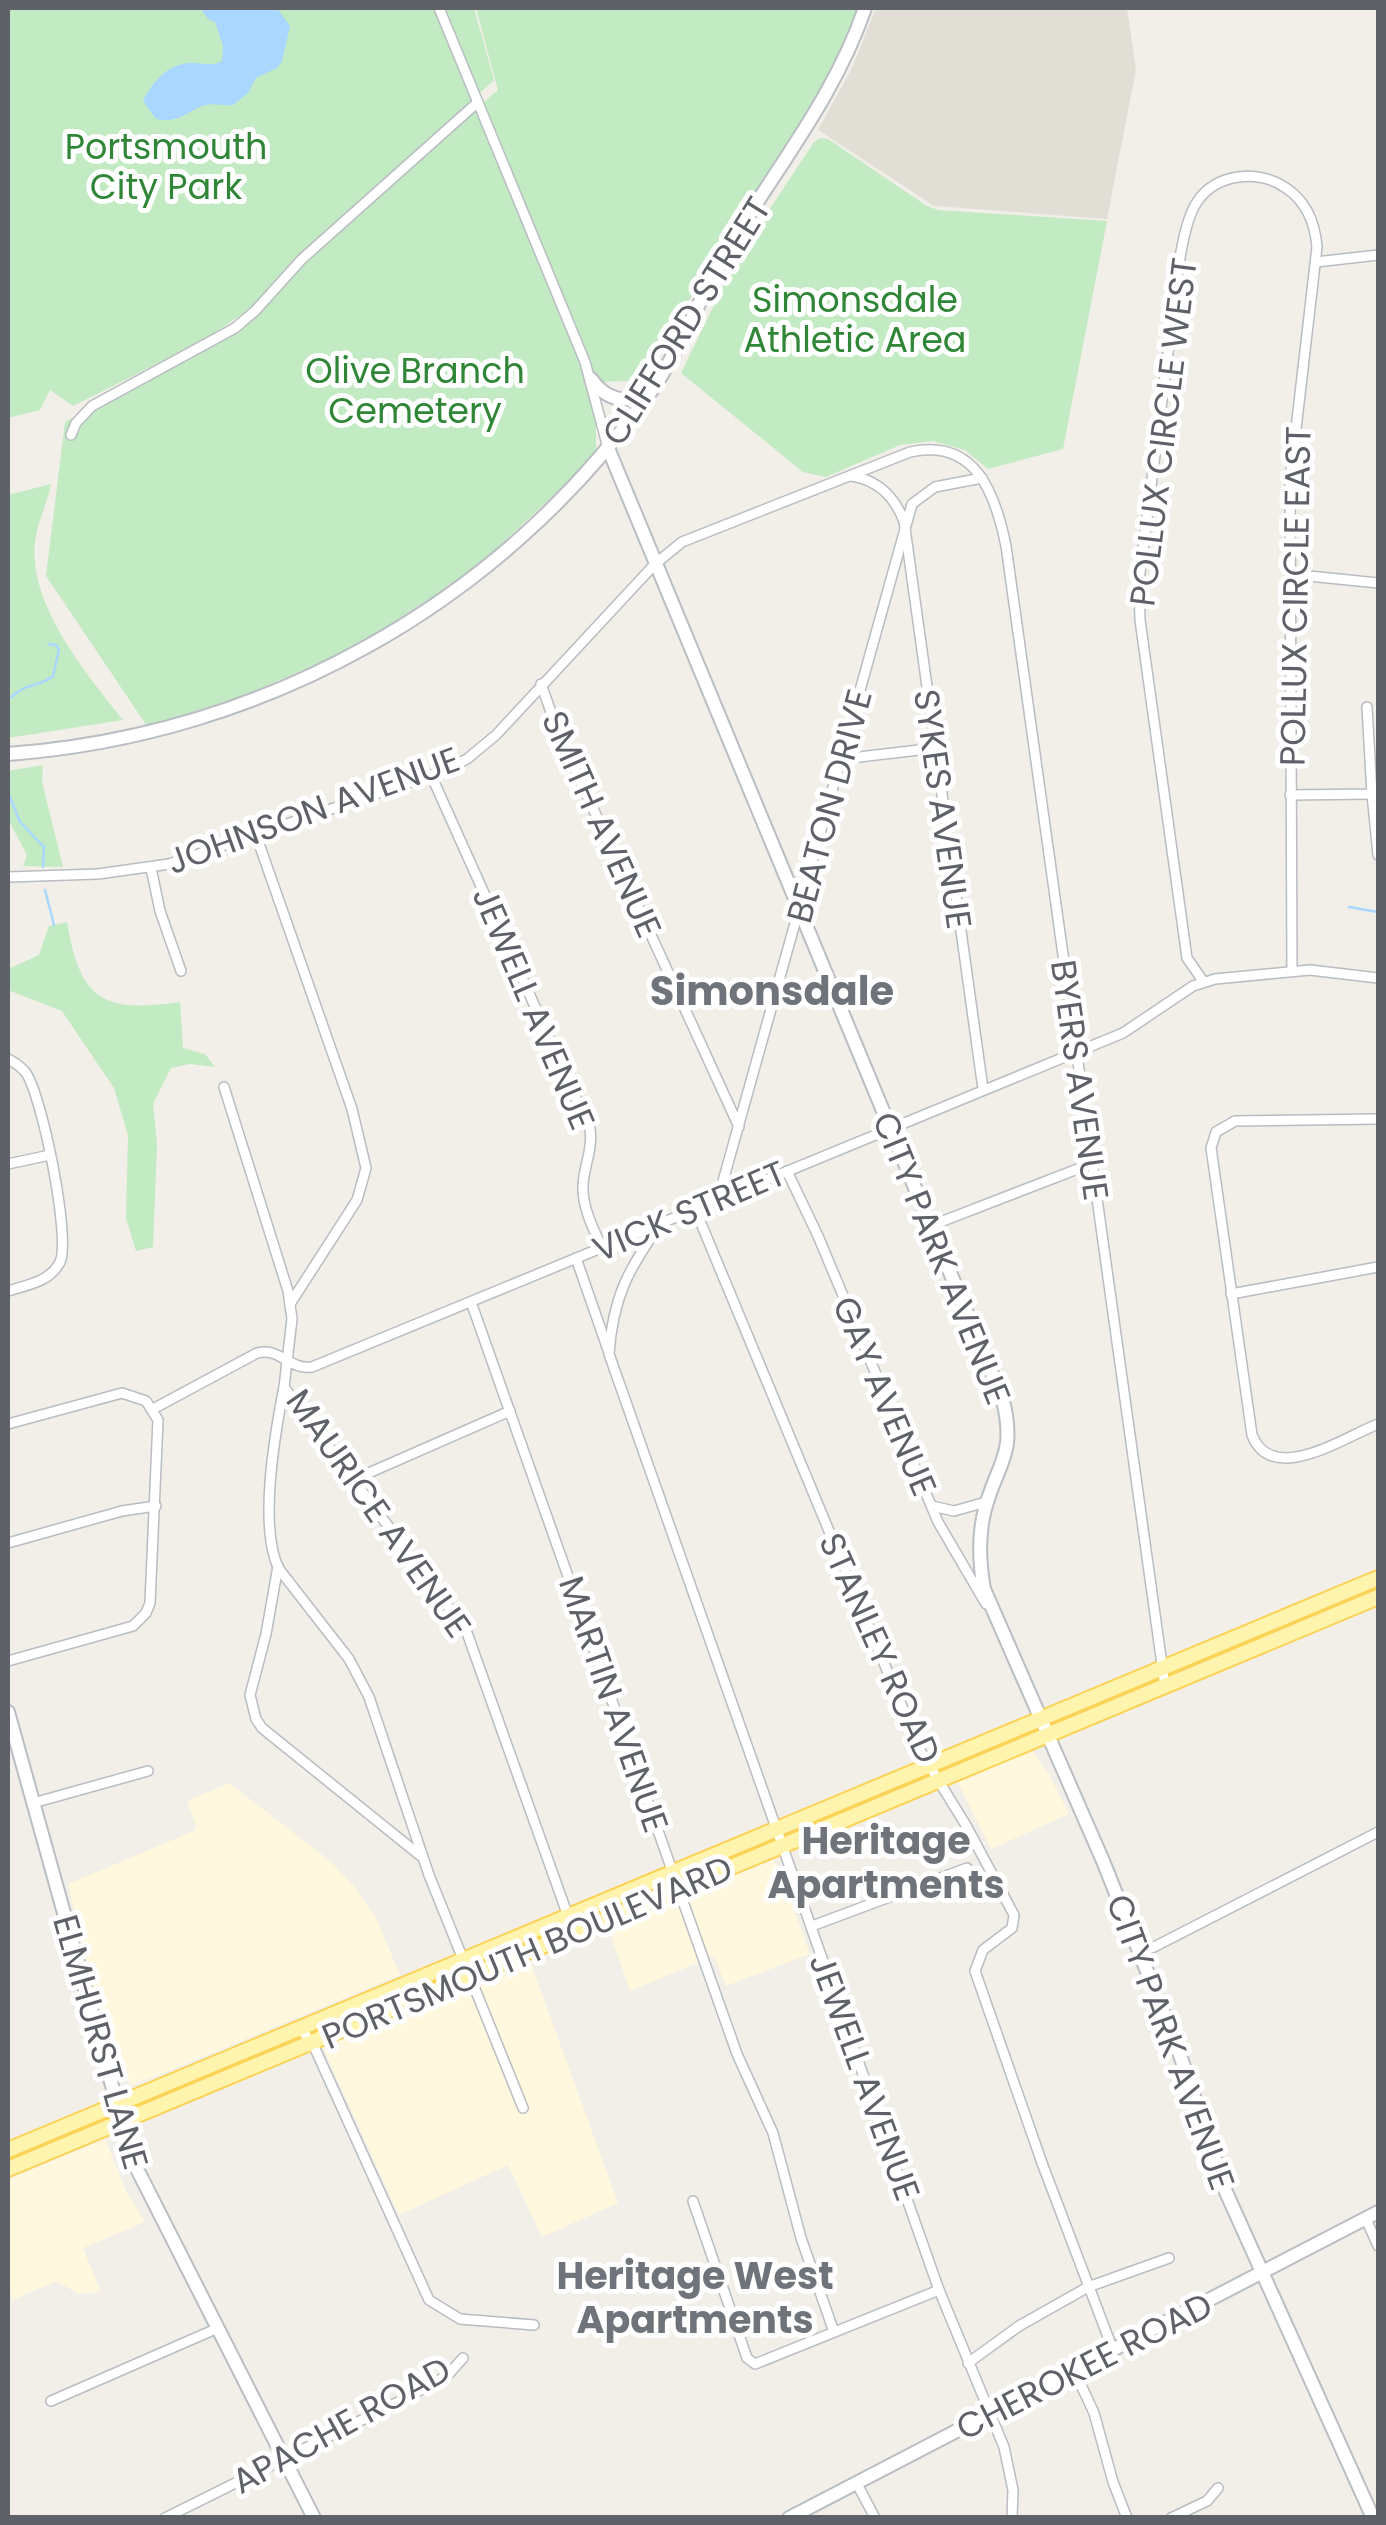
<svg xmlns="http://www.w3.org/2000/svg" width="1386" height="2525" viewBox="0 0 1386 2525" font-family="Poppins,sans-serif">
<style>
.commercial{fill:#fff8de}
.education{fill:#e1ded5}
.green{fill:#c2eac3}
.water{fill:#a9d7ff}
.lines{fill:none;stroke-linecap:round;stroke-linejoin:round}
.stream{stroke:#a9d7ff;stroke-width:2.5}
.street-casing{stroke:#b9bcc1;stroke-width:12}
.secondary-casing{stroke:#babdc3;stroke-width:16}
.primary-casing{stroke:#fcd255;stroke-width:18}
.street{stroke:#fff;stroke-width:9}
.secondary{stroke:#fff;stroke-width:12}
.primary{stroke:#fff4ae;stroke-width:14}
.labels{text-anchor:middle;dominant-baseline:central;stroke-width:10;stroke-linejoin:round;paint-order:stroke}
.park-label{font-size:35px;fill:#2f8636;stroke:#fff}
.street-label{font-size:35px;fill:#5e6268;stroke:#fff}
.neighbourhood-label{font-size:38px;font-weight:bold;fill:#6f747a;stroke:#fff}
.quarter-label{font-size:40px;font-weight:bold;fill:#6f747a;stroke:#fff}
</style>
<rect width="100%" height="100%" fill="#f1efe7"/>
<g class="commercial">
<path d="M1032,1750L1047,1771L1069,1814L991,1849L957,1781Z"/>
<path d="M229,1783L330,1861L353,1885L376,1918L400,1975L132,2086L125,2079L94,1992L68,1884L194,1831L196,1825L187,1801Z"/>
<path d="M772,1860L778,1865L810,1954L726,1986L714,1956L630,1991L608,1927Z"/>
<path d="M530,1961L618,2203L542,2237L508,2165L399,2215L323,2048Z"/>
<path d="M105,2139L127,2193L145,2222L83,2248L101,2292L78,2294L57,2281L12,2300L8,2288V2179Z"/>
</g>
<path class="education" d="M876,8H1127L1136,70L1107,219L934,206L818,130L852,68Z"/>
<g class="green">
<path d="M8,8H474L494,80L291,264L257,304L202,341L73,406L50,390L40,410L8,418Z"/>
<path d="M476,8H858L840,58L639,381L590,382L596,400V454L581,470L471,572L350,650L240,697L147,726L46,576L65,422L252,321L290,273L498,90Z"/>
<path d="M820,138L828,139L927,206L938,210L1107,221L1063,449L988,469L965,450L933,441L900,445L826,477L803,472L681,373L736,260L814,142Z"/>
<path d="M51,484C48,502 39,518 36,536C24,600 86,673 123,720L8,738V495Z"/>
<path d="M43,765L42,782L63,867L23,866L27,855L8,819V771Z"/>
<path d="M67,922C80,1001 104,1013 180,1002L183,1048L205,1054L215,1067L189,1064L171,1068L153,1104L157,1144L153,1247L136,1251L126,1218L128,1135L114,1088L62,1011L8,990V969L39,955L49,926Z"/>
</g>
<path class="water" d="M200,8H277L290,26L282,61L277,68L256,78L248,93L233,105C224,106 214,103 206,105C187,110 181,124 156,119L143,101C154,79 171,61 197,63C208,64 213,66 222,61L223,46L215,22L208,19Z"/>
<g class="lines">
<g class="stream">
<path d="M8,700C25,682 38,688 53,676L59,650L56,645L49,644"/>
<path d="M8,792L20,822L44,847L43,867"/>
<path d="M45,890L54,925"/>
<path d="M1349,907L1378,912"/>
</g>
<g class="street-casing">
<g id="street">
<path d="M439,8L585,362L608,448"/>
<path d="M1316,262L1378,255"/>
<path d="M71,435L76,423L92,406L235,328L255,311L302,259L478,102"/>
<path d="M851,476C878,480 894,496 904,521L983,1089"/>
<path d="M1289,574L1378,583"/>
<path d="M541,684L558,732L739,1127"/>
<path d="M842,759L936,748"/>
<path d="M431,775L590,1129C593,1150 584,1165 583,1185C582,1207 593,1228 602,1248"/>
<path d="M1372,794L1378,855"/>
<path d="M1290,795L1372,794L1367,707"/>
<path d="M256,835L352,1109L366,1168L357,1200L290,1304"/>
<path d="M151,868L160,911L181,971"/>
<path d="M8,877L98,874L169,864L443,771L467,759L496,735L655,564L682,542L910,452C975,438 995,492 1006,546L1165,1686"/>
<path d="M1203,981L1187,958L1140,620L1139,581C1150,497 1160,413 1171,329C1175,297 1180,227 1197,202C1216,173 1259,169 1286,188C1307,202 1315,223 1317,247L1290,481L1292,971"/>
<path d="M8,1059C15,1063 21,1066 26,1073C42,1096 71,1238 60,1262C50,1282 27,1285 8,1291"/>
<path d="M224,1087L288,1291L292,1319L284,1387L466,1630L574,1933"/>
<path d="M1378,1119L1235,1121L1216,1132L1211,1148L1252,1435C1272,1486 1343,1438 1378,1424"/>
<path d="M8,1164L50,1155"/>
<path d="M787,1171L818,1236L938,1522L986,1604"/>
<path d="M718,1199L912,504L935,487L982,478"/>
<path d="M695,1209L921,1752L967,1827L1014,1915L1012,1928L983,1950L975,1971L1042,2163L1113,2350"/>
<path d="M660,1224C628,1270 613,1297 609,1354L939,2290L1004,2447L1013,2490L1012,2518"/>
<path d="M930,1226L1093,1163"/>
<path d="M576,1258L608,1350"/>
<path d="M1231,1294L1378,1267"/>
<path d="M471,1302L737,2054L773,2133L801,2238L834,2332"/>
<path d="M284,1387C275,1433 258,1527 279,1569L349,1659L369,1697L429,1875L523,2108"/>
<path d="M153,1409L257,1353C280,1347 289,1370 312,1367L1123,1033L1193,986L1215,979L1310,970L1378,978"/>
<path d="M8,1424L122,1393L146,1401L158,1420L150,1603L146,1613L133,1626L8,1661"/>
<path d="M355,1479L510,1411"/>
<path d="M932,1506L954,1511L986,1502"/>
<path d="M8,1543L122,1511L156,1506"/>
<path d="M278,1566L266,1634L250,1695L256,1719L262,1728L422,1857"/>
<path d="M33,1803L148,1771"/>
<path d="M812,1926L967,1868"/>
<path d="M1139,1952L1154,1947L1378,1832"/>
<path d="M300,2029L312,2042L429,2300L460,2319L534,2325"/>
<path d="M693,2201L747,2358L755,2364L939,2290"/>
<path d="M1366,2219L1378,2246"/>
<path d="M968,2363L1019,2326L1088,2287L1169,2258"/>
<path d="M1074,2370L1094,2413L1113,2482L1127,2518"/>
<path d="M51,2401L218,2328"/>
<path d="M856,2482L875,2518"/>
<path d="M165,2518L400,2401L447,2376L463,2358"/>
<path d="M1171,2518L1207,2501L1218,2488"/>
</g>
</g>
<g class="secondary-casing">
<g id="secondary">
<path d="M591,379C606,400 624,404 648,394"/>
<path d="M608,448L1003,1400C1016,1456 998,1461 985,1509C978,1536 979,1562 984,1589L1103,1861L1178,2049L1226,2192L1373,2518"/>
<path d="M8,754C263,735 498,605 647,397C681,350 701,293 731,244C778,165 835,96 865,8"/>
<path d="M8,1712L133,2161L314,2518"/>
<path d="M789,2518L1378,2212"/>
</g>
</g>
<g class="primary-casing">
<g id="primary">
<path d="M8,2150L1378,1578"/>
<path d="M8,2169L1378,1597"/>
</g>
</g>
<use href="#street" class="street"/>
<use href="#secondary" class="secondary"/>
<use href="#primary" class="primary"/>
</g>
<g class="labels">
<g class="park-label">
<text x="166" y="146">Portsmouth<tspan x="166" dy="40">City Park</tspan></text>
<text x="855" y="299">Simonsdale<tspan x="855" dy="40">Athletic Area</tspan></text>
<text x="415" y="370">Olive Branch<tspan x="415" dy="40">Cemetery</tspan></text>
</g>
<g class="street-label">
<text transform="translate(686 321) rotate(-58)">CLIFFORD STREET</text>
<text transform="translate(1163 432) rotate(-83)">POLLUX CIRCLE WEST</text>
<text transform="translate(1295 596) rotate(-89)">POLLUX CIRCLE EAST</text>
<text transform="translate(829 806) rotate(-75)">BEATON DRIVE</text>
<text transform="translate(943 809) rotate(82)">SYKES AVENUE</text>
<text transform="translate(313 810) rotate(-20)">JOHNSON AVENUE</text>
<text transform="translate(602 824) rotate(66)">SMITH AVENUE</text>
<text transform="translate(534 1008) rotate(67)">JEWELL AVENUE</text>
<text transform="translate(1080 1080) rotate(82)">BYERS AVENUE</text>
<text transform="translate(689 1211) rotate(-23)">VICK STREET</text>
<text transform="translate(942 1258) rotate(68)">CITY PARK AVENUE</text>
<text transform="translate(885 1396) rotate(67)">GAY AVENUE</text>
<text transform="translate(379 1513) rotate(55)">MAURICE AVENUE</text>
<text transform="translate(880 1648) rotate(66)">STANLEY ROAD</text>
<text transform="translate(614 1704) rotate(71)">MARTIN AVENUE</text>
<text transform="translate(527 1952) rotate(-23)">PORTSMOUTH BOULEVARD</text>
<text transform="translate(101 2042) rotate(74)">ELMHURST LANE</text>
<text transform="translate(1171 2042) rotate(70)">CITY PARK AVENUE</text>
<text transform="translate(865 2077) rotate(70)">JEWELL AVENUE</text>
<text transform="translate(1084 2366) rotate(-27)">CHEROKEE ROAD</text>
<text transform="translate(341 2425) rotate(-29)">APACHE ROAD</text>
</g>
<g class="neighbourhood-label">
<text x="886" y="1840">Heritage<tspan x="886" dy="44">Apartments</tspan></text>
<text x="695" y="2275">Heritage West<tspan x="695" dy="44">Apartments</tspan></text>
</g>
<g class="quarter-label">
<text x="772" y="991">Simonsdale</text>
</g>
</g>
<rect width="1386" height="2525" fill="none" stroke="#5e6268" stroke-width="20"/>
</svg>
